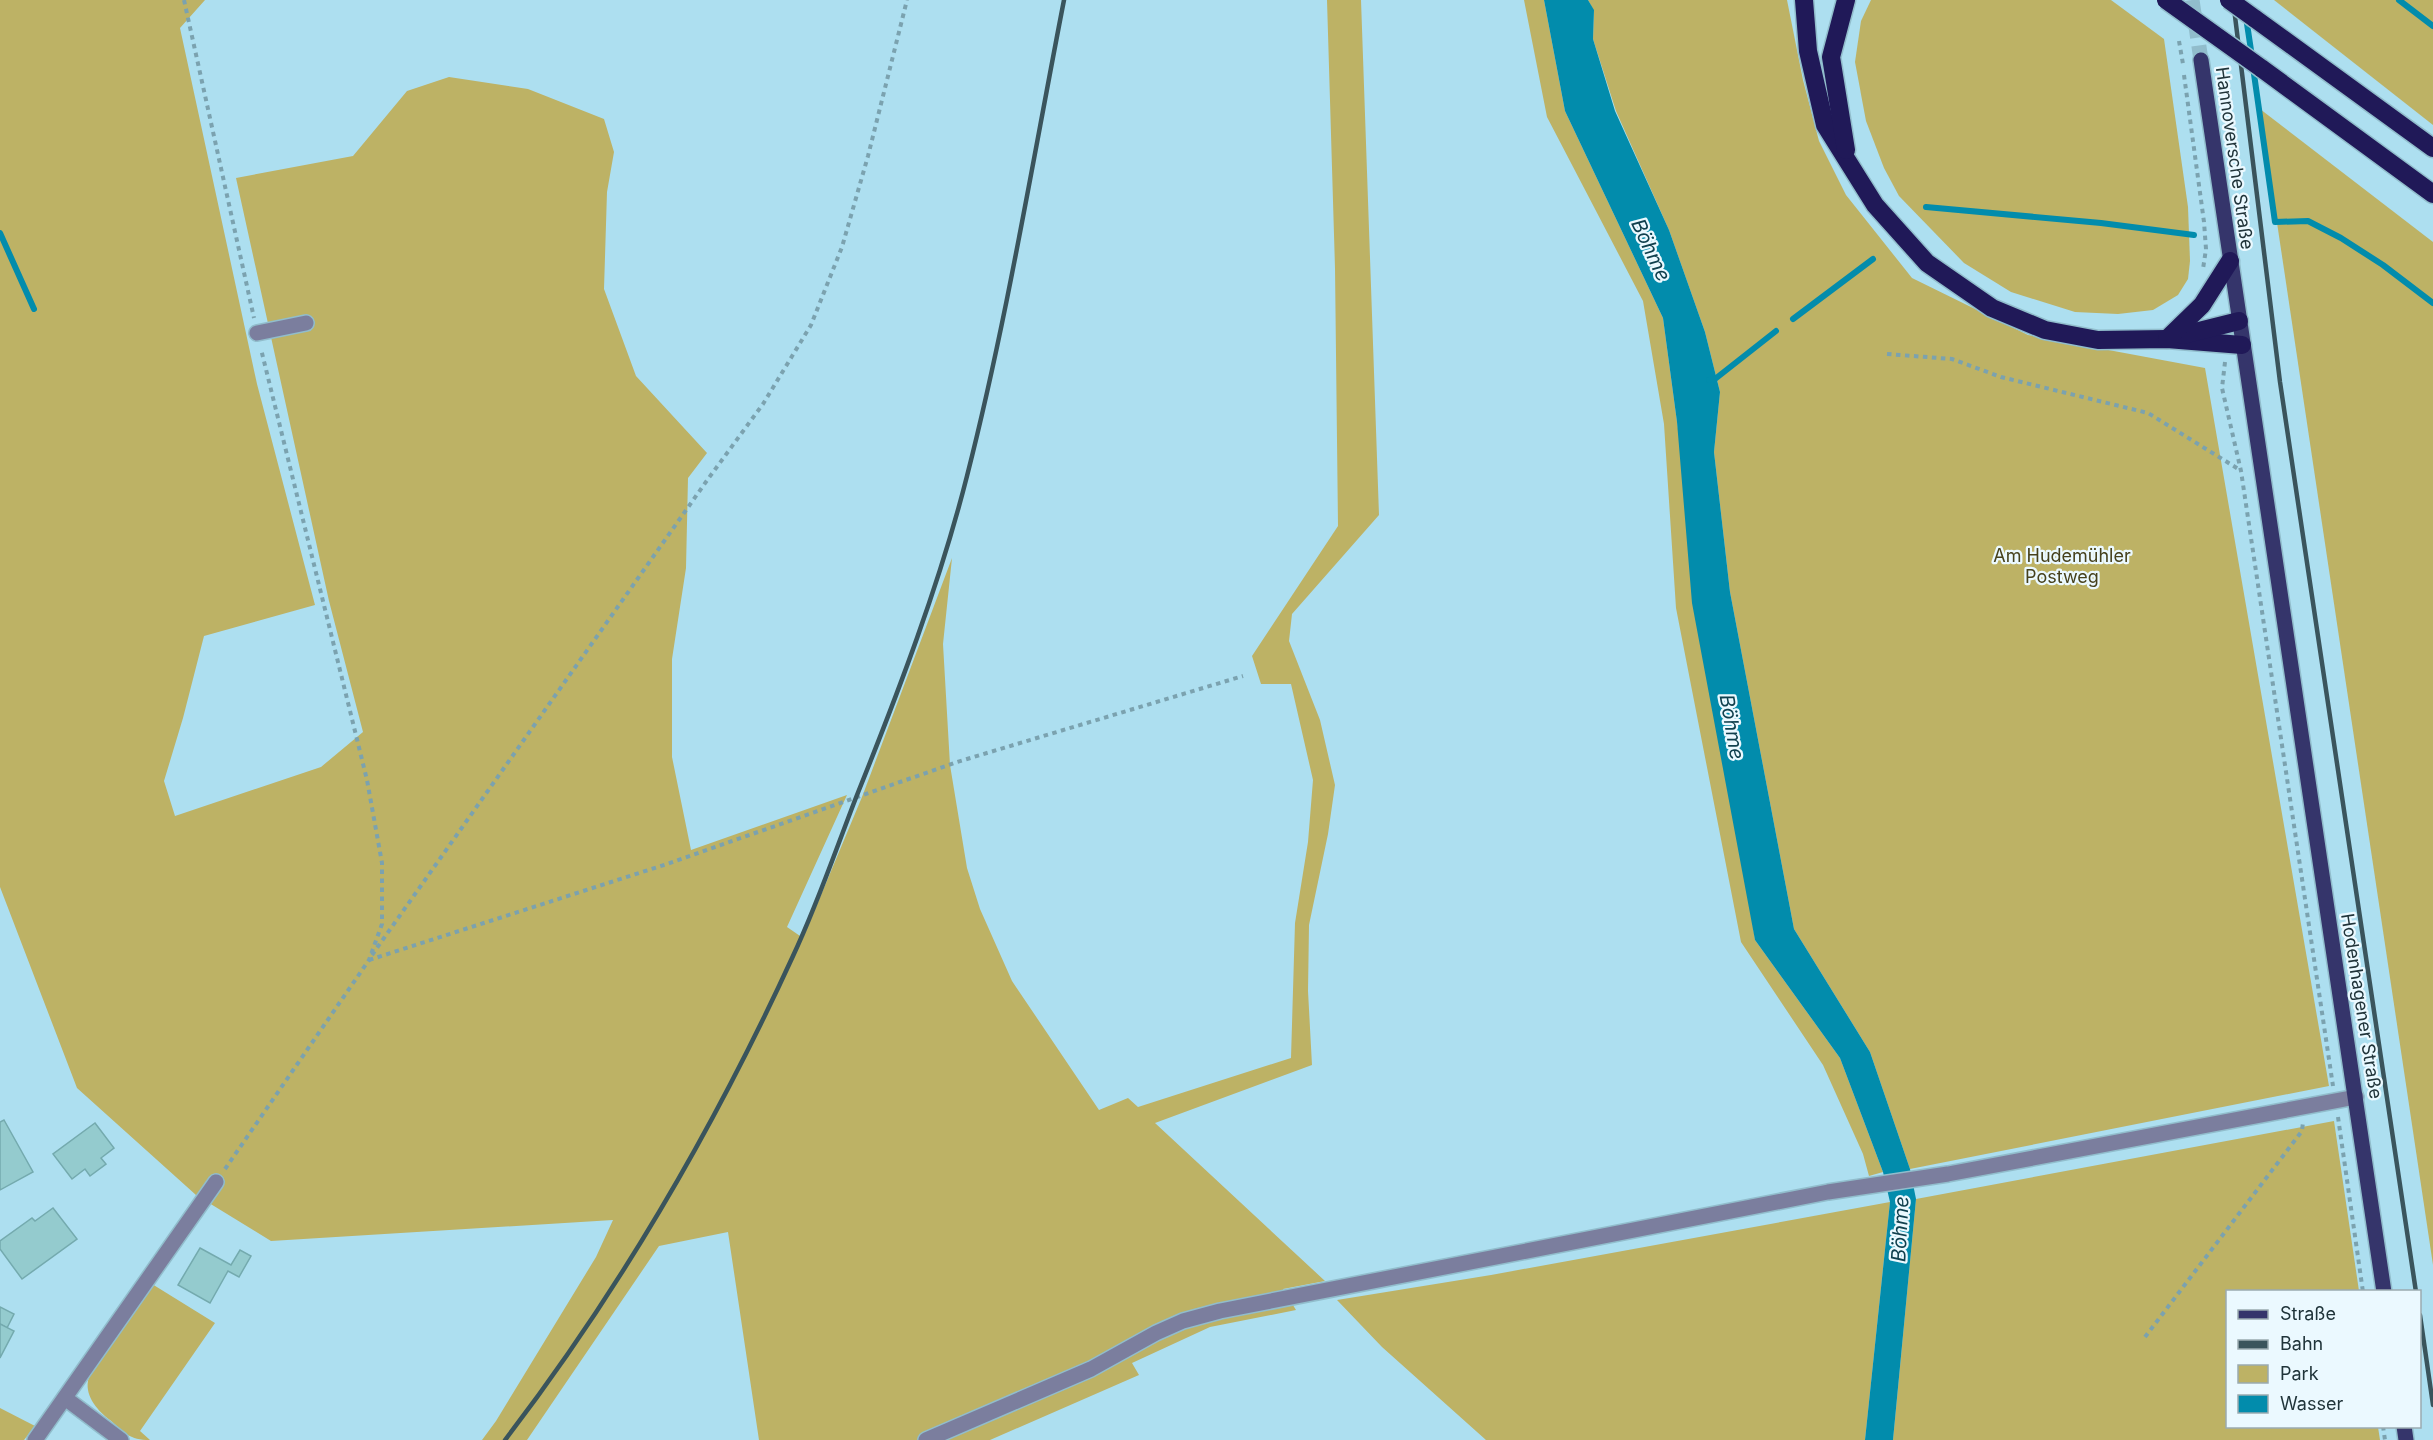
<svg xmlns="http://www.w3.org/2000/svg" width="2433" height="1440" viewBox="0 0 2433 1440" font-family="Inter,sans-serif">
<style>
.green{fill:#bdb265}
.water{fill:#028cac}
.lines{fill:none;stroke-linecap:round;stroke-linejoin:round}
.stream{stroke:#028cac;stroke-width:6}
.building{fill:#94cbce;stroke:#74aaae;stroke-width:1.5}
.major-tunnel{stroke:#91bdcc;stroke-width:15;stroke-dasharray:15 8;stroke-linecap:butt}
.minor-casing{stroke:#91bdcc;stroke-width:18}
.major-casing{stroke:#91bdcc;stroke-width:18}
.highway-casing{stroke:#91bdcc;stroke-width:21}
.path{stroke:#7ba2af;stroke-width:4;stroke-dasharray:4.5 4.5;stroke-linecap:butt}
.minor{stroke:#7b7e9e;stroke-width:15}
.major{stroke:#35356b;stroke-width:15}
.highway{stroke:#201958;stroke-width:18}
.rail{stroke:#3a545c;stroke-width:4.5}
.highway-bridge-casing{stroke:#91bdcc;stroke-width:21;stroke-linecap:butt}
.highway-bridge{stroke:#201958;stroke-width:18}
.labels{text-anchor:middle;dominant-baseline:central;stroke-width:4.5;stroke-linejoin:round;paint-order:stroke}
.street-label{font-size:18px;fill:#20343a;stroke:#ebf9ff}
.park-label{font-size:18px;fill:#46411c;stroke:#ebf9ff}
.water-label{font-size:20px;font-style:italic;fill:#10404e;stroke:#ebf9ff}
</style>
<rect width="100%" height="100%" fill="#addff0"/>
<g class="green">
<path d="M0,0H205L180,28L257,384L315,605L204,636L183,718L164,781L175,816L321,767L363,732L329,601L236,178L353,156L407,91L449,77L528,89L604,119L614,152L607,192L604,289L636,376L707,453L688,478L686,568L672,659V757L691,850L847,795L787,927L803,938L862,797L952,558L943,644L950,765L967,868L980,909L1012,981L1099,1110L1128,1098L1138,1107L1291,1058L1295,923L1308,842L1313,780L1291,684H1261L1252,656L1338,526L1335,268L1327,0H1361L1379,515L1292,614L1289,641L1320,720L1335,785L1328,834L1309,925L1308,991L1312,1065L1155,1123L1325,1281L1283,1289L1296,1310L1210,1327L1132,1363L1139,1375L990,1440H759L728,1232L659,1246L527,1440H482L496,1421L596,1257L613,1220L271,1241L196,1195L77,1088L0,887Z"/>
<path d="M1524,0H1544L1565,111L1663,318L1677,422L1755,940L1840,1058L1883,1172L1869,1176L1863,1154L1823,1065L1741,942L1676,608L1664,424L1643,301L1547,117Z"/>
<path d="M1588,0H1787L1803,80L1819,141L1846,195L1912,278L2028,335L2205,368L2329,1086L1910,1169L1870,1052L1794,929L1730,592L1714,452L1720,392L1705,332L1669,230L1616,111L1593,39L1594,11Z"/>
<path d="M1871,0H2111L2164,39L2188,207L2190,261L2188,279L2178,295L2153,310L2118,314L2075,312L2011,292L1964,263L1899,196L1884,168L1866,121L1855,62L1861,21Z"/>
<path d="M2274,0H2433V125Z"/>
<path d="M2260,109L2433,242V1265Z"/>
<path d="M2334,1121L2359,1291L2228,1292V1426L2378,1427L2380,1440H1893L1916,1199Z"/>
<path d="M1890,1202L1865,1440H1486L1382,1347L1337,1300L1491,1275Z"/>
<path d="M152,1284L215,1323L140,1431L150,1440C129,1440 125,1433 110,1420C99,1412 85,1397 88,1381C92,1360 138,1305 152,1284Z"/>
<path d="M0,1408L35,1426L24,1440H0Z"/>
</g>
<path class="water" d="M1544,0H1588L1594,10L1593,39L1615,111L1669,230L1705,332L1720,392L1714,452L1730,592L1794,929L1870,1052L1910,1169L1916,1199L1893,1440H1865L1890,1202L1883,1172L1840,1058L1755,940L1692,603L1677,422L1663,318L1565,111Z"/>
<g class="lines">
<g class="stream">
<path d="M2399,0L2433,26"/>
<path d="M2246,17L2252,57"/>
<path d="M2253,67L2275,222L2308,221L2341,238L2383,265L2433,303"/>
<path d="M1926,207L2101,223L2194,235"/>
<path d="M0,233L34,309"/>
<path d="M1793,319L1873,259"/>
<path d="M1709,380L1715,379L1776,331"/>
</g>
</g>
<g class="building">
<path d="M4,1120L33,1172L0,1190V1122Z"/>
<path d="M95,1123L114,1148L101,1158L106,1164L90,1176L85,1169L72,1179L53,1154Z"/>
<path d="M53,1208L77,1239L22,1279L0,1249V1241L32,1218L35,1221Z"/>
<path d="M200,1248L231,1265L240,1250L251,1256L239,1277L228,1271L210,1303L178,1285Z"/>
<path d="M0,1307L14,1314L7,1328L0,1324Z"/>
<path d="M0,1324L14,1331L0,1358Z"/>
</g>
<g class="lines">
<path class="major-tunnel" d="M2192,0L2201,60"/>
<g class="minor-casing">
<g id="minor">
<path d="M257,333L306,323"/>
<path d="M65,1398L121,1440"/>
<path d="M35,1440L216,1182"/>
<path d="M926,1440L1091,1369L1156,1333L1183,1321L1220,1311L1828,1192L1948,1174L2356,1097"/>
</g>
</g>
<g class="major-casing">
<g id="major">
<path d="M2201,60L2384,1292"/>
<path d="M2404,1426L2406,1440"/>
</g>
</g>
<g class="highway-casing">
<g id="highway">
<path d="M1804,0L1808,51L1825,125L1875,205L1927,263L1992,308L2045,330L2098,340L2167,339L2242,345"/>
<path d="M1846,0L1831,57L1846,150"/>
<path d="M2254,18L2433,148"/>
<path d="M2261,68L2433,194"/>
<path d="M2183,335L2239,321"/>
<path d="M2167,339L2202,305L2230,261"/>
</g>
</g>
<g class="path">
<path d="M184,0L254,318"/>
<path d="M2179,41L2183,64"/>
<path d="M2184,75L2204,222L2206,249L2203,269"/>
<path d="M1887,354L1952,359L2001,377L2148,413L2240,470"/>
<path d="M2225,362L2222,388L2241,471L2333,1086"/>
<path d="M372,955L708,479L763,404L811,325L842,247L868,156L907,0"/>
<path d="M369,960L667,864L957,762L1243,676"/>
<path d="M2338,1117L2363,1292"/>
<path d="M225,1169L369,960L382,924V863L367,780L261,349"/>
<path d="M2145,1337L2302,1131L2303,1122"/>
<path d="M2383,1426L2385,1440"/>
</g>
<use href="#minor" class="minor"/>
<use href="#major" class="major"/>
<use href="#highway" class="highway"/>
<g class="rail">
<path d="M2233,0L2280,382L2416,1292"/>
<path d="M2420,1315L2433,1405"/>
<path d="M505,1440C620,1290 715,1126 793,956C818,903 836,849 857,795C898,693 940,583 967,476C1007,319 1033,159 1064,0"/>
</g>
<g class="highway-bridge-casing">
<g id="highway-bridge">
<path d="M2166,0L2261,68"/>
<path d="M2229,0L2254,18"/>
</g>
</g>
<use href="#highway-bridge" class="highway-bridge"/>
</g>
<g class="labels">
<g class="street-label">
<text transform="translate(2235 158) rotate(82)">Hannoversche Straße</text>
<text transform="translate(2362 1006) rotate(81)">Hodenhagener Straße</text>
</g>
<g class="park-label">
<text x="2062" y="555">Am Hudemühler<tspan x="2062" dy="21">Postweg</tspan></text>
</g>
<g class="water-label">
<text transform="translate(1651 250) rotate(65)">Böhme</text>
<text transform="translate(1732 727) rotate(80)">Böhme</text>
<text transform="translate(1900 1229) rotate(-87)">Böhme</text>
</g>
</g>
<rect x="2226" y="1290" width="195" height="138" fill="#ebf9ff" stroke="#9aaab0" stroke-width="1.5"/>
<rect x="2238" y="1310" width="30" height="9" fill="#35356b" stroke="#9aaab0" stroke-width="1.5"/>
<text x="2280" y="1320" font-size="18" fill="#20343a">Straße</text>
<rect x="2238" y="1340" width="30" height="9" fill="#3a545c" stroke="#9aaab0" stroke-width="1.5"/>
<text x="2280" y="1350" font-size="18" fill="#20343a">Bahn</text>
<rect x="2238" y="1365" width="30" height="18" fill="#bdb265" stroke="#9aaab0" stroke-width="1.5"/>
<text x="2280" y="1380" font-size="18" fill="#20343a">Park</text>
<rect x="2238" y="1395" width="30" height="18" fill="#028cac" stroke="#9aaab0" stroke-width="1.5"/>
<text x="2280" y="1410" font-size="18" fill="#20343a">Wasser</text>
</svg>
